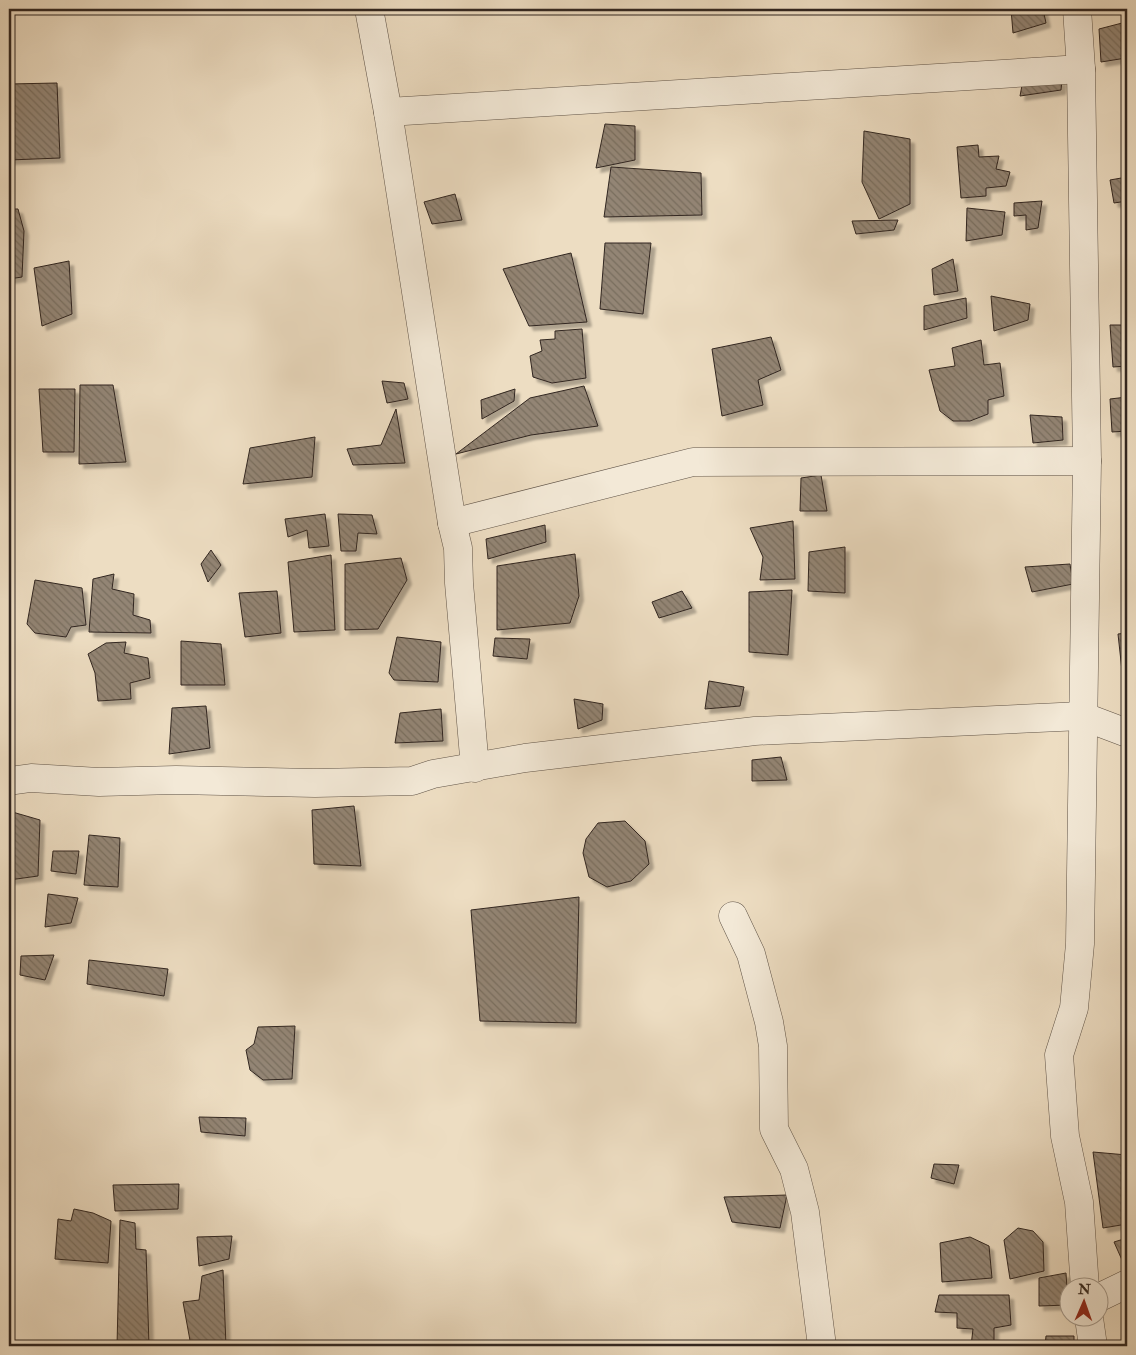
<svg xmlns="http://www.w3.org/2000/svg" width="1136" height="1355" viewBox="0 0 1136 1355" font-family="'IM FELL Double Pica',serif">
<style>
.building{fill:url(#building-back-hatch);stroke:#312620;filter:url(#shadow)}
.lines{fill:none;stroke-linecap:round;stroke-linejoin:round}
.minor-casing{stroke:#605448;stroke-width:29}
.minor{stroke:#f3e9d7;stroke-width:28}
</style>
<defs>
<pattern id="building-back-hatch" width="6" height="6" patternUnits="userSpaceOnUse" patternTransform="scale(1.25)"><rect width="6" height="6" fill="#938574"/><path d="M-1 5l2 2M0 0l6 6M5-1l2 2" fill="none" stroke="#796d5f"/></pattern>
<filter id="shadow"><feDropShadow dx="4.5" dy="4.5" stdDeviation="1" flood-color="#0004"/></filter>
</defs>
<rect width="100%" height="100%" fill="#edddc2"/>
<filter id="stains"><feTurbulence type="fractalNoise" baseFrequency=".004" numOctaves="4"/><feColorMatrix values="0 0 0 0 .2 0 0 0 0 .09 0 0 0 0 .02 0 0 0 .5 -.17"/></filter>
<radialGradient id="worn" r=".72"><stop offset=".6" stop-color="#630" stop-opacity="0"/><stop offset="1" stop-color="#630" stop-opacity=".3"/></radialGradient>
<g class="building">
<path d="M1011,9H1043L1046,23L1013,33Z"/>
<path d="M1126,22V58L1101,62L1099,29Z"/>
<path d="M1023,80H1062L1061,90L1020,96Z"/>
<path d="M57,83L60,158L9,160V84Z"/>
<path d="M605,124L635,126V160L596,168Z"/>
<path d="M864,131L910,139V204L879,219L862,182Z"/>
<path d="M978,145L979,157L999,156L996,169L1010,172L1006,186L986,188V196L961,198L957,147Z"/>
<path d="M611,167L701,173L702,215L604,217Z"/>
<path d="M1127,177V201L1114,203L1110,180Z"/>
<path d="M455,194L462,220L432,224L424,202Z"/>
<path d="M1042,201L1038,228L1026,230V215L1014,216V203Z"/>
<path d="M967,208L1005,212L1002,235L966,241Z"/>
<path d="M9,209H18L24,231L22,277L9,279Z"/>
<path d="M898,220L894,230L856,234L852,221Z"/>
<path d="M605,243H651L643,314L600,309Z"/>
<path d="M571,253L587,322L529,326L503,269Z"/>
<path d="M953,259L958,291L934,295L932,269Z"/>
<path d="M69,261L72,314L42,326L34,268Z"/>
<path d="M991,296L1030,304L1028,320L994,331Z"/>
<path d="M966,298L967,318L924,330V306Z"/>
<path d="M1110,325H1127V366L1113,367Z"/>
<path d="M582,329L586,378L552,383L533,377L530,356L542,351L540,340L555,339V331Z"/>
<path d="M771,337L781,370L758,380L763,405L722,416L712,349Z"/>
<path d="M981,340L984,365L1000,363L1004,396L988,400V414L970,421H953L940,411L929,370L955,366L952,348Z"/>
<path d="M382,381L404,383L408,399L387,403Z"/>
<path d="M80,385H113L126,462L79,464Z"/>
<path d="M584,386L598,426L531,435L456,454L530,398Z"/>
<path d="M39,389H75L74,452H43Z"/>
<path d="M515,389L514,401L482,419L481,400Z"/>
<path d="M1127,397V431L1112,432L1110,399Z"/>
<path d="M396,409L405,463L353,465L347,449L381,445Z"/>
<path d="M1030,415L1062,417L1063,440L1033,443Z"/>
<path d="M315,437L312,477L243,484L250,448Z"/>
<path d="M821,475L827,511H800L801,478Z"/>
<path d="M325,514L329,546L309,548L307,530L288,537L285,519Z"/>
<path d="M338,514L372,515L377,534L358,533L356,551H341Z"/>
<path d="M793,521L795,579L760,580L763,557L750,528Z"/>
<path d="M545,525L546,542L488,559L486,539Z"/>
<path d="M845,547V593L808,591L809,552Z"/>
<path d="M211,550L221,565L208,582L201,564Z"/>
<path d="M575,554L579,596L570,623L497,630V566Z"/>
<path d="M331,555L335,630L294,632L288,562Z"/>
<path d="M401,558L407,580L378,629L345,630V564Z"/>
<path d="M1070,564L1073,584L1032,592L1025,567Z"/>
<path d="M114,574L112,589L134,594L133,615L150,620L151,633L89,632L93,579Z"/>
<path d="M35,580L82,588L86,625L71,627L66,637L35,633L27,624Z"/>
<path d="M792,590L788,655L749,652V592Z"/>
<path d="M277,591L281,633L245,637L239,593Z"/>
<path d="M682,591L692,608L659,618L652,602Z"/>
<path d="M1127,633V679L1123,680L1118,634Z"/>
<path d="M397,637L441,642L438,682L394,680L389,673Z"/>
<path d="M495,638L530,639L527,659L493,656Z"/>
<path d="M181,641L221,644L225,685H181Z"/>
<path d="M126,642L124,653L148,658L150,678L130,683L131,699L98,701L95,673L88,654L106,643Z"/>
<path d="M709,681L744,687L740,706L705,709Z"/>
<path d="M574,699L603,704L602,720L578,729Z"/>
<path d="M206,706L210,748L169,754L172,708Z"/>
<path d="M441,709L443,741L395,743L400,713Z"/>
<path d="M781,757L787,780L752,781V760Z"/>
<path d="M354,806L361,866L314,864L312,810Z"/>
<path d="M9,811L40,820L38,876L9,880Z"/>
<path d="M625,821L645,841L649,864L631,881L607,887L589,877L583,853L586,839L598,823Z"/>
<path d="M89,835L120,838L118,887L84,885Z"/>
<path d="M53,851H79L76,874L51,871Z"/>
<path d="M48,894L78,898L71,923L45,927Z"/>
<path d="M579,897L576,1023L480,1021L471,910Z"/>
<path d="M54,955L45,980L20,975L21,956Z"/>
<path d="M89,960L168,969L164,996L87,984Z"/>
<path d="M295,1026L292,1079L263,1080L250,1070L246,1050L254,1044L258,1027Z"/>
<path d="M199,1117L246,1118L245,1136L201,1132Z"/>
<path d="M1093,1152L1127,1155V1224L1103,1228Z"/>
<path d="M934,1164L959,1165L954,1184L931,1178Z"/>
<path d="M179,1184L178,1209L115,1211L113,1185Z"/>
<path d="M787,1195L780,1228L732,1222L724,1197Z"/>
<path d="M74,1209L93,1213L111,1221L108,1263L55,1259L58,1219L71,1221Z"/>
<path d="M120,1220L135,1223L136,1249L146,1250L149,1346H117Z"/>
<path d="M1018,1228L1033,1231L1043,1242L1044,1271L1010,1279L1004,1240Z"/>
<path d="M232,1236L229,1259L199,1266L197,1237Z"/>
<path d="M970,1237L989,1246L992,1278L942,1282L940,1243Z"/>
<path d="M1127,1238V1259L1122,1260L1114,1242Z"/>
<path d="M223,1270L226,1346H191L183,1302L199,1300L202,1276Z"/>
<path d="M1066,1273L1068,1305L1039,1306V1278Z"/>
<path d="M939,1295H1009L1011,1325L994,1328V1346H971L973,1329L957,1328V1313L935,1312Z"/>
<path d="M1046,1336H1074V1346H1045Z"/>
</g>
<g class="lines">
<g class="minor-casing">
<g id="minor">
<path d="M369,9L388,112L452,523L458,548L459,583L475,768"/>
<path d="M1077,9L1081,69L1087,461L1080,944L1074,1008L1059,1055L1065,1136L1079,1202L1085,1288"/>
<path d="M388,112L1081,69"/>
<path d="M452,523L693,462L1087,461"/>
<path d="M9,781L31,778L99,782L176,780L315,783L412,781L433,774L525,758L755,731L1082,716L1127,733"/>
<path d="M733,916L751,954L769,1022L773,1046L774,1129L794,1169L805,1212L822,1346"/>
<path d="M1098,1298L1127,1284"/>
<path d="M1089,1318L1093,1346"/>
</g>
</g>
<use href="#minor" class="minor"/>
</g>
<rect width="1136" height="1355" fill="none" stroke="#edddc2" stroke-width="30"/>
<rect x="10" y="10" width="1116" height="1335" fill="none" stroke="#312620" stroke-width="2.5"/>
<rect x="15" y="15" width="1106" height="1325" fill="none" stroke="#312620"/>
<g transform="translate(1084 1302) rotate(2)"><circle r="24" fill="#f3e9d7" stroke="#a59b8e"/>
<path d="M0-4L9 19L0 12L-9 19Z" fill="#8f2418"/>
<text y="-8" font-size="14" font-weight="bold" text-anchor="middle" fill="#312620">N</text>
</g>
<rect width="100%" height="100%" filter="url(#stains)"/>
<rect width="100%" height="100%" fill="url(#worn)"/>
</svg>
